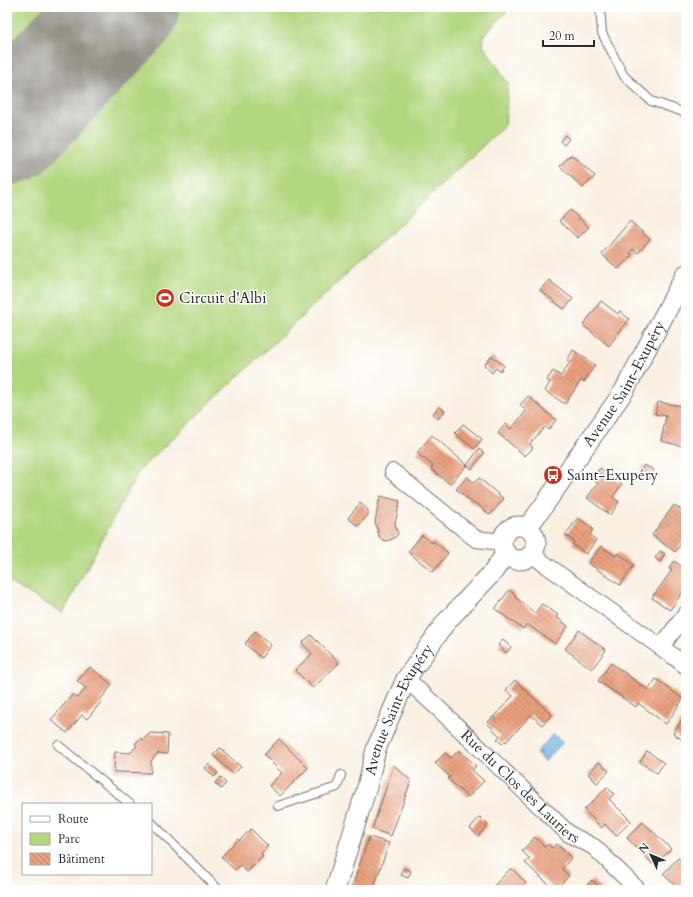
<svg xmlns="http://www.w3.org/2000/svg" width="693" height="897" viewBox="0 0 693 897" font-family="Cardo,serif">
<style>
.park{fill:#b2d780;stroke:#6e8156}
.water{fill:url(#water-ripples);stroke:#466c82}
.lines{fill:none;stroke-linecap:round;stroke-linejoin:round}
.runway{stroke:#928e86;stroke-width:114}
.building{fill:url(#building-back-hatch)}
.service-casing{stroke:#73706b;stroke-width:10}
.minor-casing{stroke:#73706b;stroke-width:18}
.tertiary-casing{stroke:#73706b;stroke-width:21}
.service{stroke:#fff;stroke-width:8}
.minor{stroke:#fff;stroke-width:16}
.tertiary{stroke:#fff;stroke-width:19}
.labels{text-anchor:middle;dominant-baseline:central;stroke-width:3;stroke-linejoin:round;paint-order:stroke}
.poi-label{font-size:15px;fill:#2b2b2b;stroke:#fff;text-anchor:start}
.street-label{font-size:15px;fill:#2b2b2b;stroke:#fff}
</style>
<defs>
<pattern id="water-ripples" width="26" height="14" patternUnits="userSpaceOnUse"><rect width="26" height="14" fill="#61aeda"/><path d="M2 4q2-2 4 0t4 0M15 11q2-2 4 0t4 0" fill="none" stroke="#508eb1"/></pattern>
<pattern id="building-back-hatch" width="6" height="6" patternUnits="userSpaceOnUse"><rect width="6" height="6" fill="#e99f7c"/><path d="M-1 5l2 2M0 0l6 6M5-1l2 2" fill="none" stroke="#bd8266"/></pattern>
</defs>
<rect width="100%" height="100%" fill="#fff"/>
<filter id="ink" filterUnits="userSpaceOnUse"><feTurbulence type="fractalNoise" baseFrequency=".025" numOctaves="2"/><feDisplacementMap in="SourceGraphic" scale="8" xChannelSelector="R" yChannelSelector="G"/><feConvolveMatrix kernelMatrix="1 2 1 2 8 2 1 2 1" color-interpolation-filters="sRGB"/></filter>
<filter id="wash" filterUnits="userSpaceOnUse"><feTurbulence type="fractalNoise" baseFrequency=".012" numOctaves="4" result="noise"/><feDisplacementMap in="SourceGraphic" scale="16" xChannelSelector="R" yChannelSelector="G"/><feGaussianBlur stdDeviation="0.9" result="paint"/><feColorMatrix in="noise" values="0 0 0 0 0 0 0 0 0 0 0 0 0 0 0 0 0 1.4 0 .05"/><feComposite in="paint" operator="in"/></filter>
<g filter="url(#wash)">
<rect width="100%" height="100%" fill="#f9f0e2"/>
<path class="park" d="M7,7H511L484,35L483,45L508,83L505,125L139,470L63,613L7,581Z"/>
<path class="water" d="M553,734L563,742L545,762L536,753Z"/>
<g class="lines">
<path class="runway" d="M7,128L122,7"/>
</g>
<g id="blocks">
<g class="building">
<path d="M565,135L569,139L564,145L560,141Z"/>
<path d="M571,155L595,176L583,188L560,166Z"/>
<path d="M570,210L589,227L578,238L559,221Z"/>
<path d="M630,221L650,239L638,253L633,249L630,252L632,255L618,269L602,254Z"/>
<path d="M549,280L573,299L564,309L540,290Z"/>
<path d="M601,301L618,314L620,311L629,319L609,346L583,325Z"/>
<path d="M573,350L595,365L584,382L581,380L565,404L545,391L550,382L547,380L553,371L561,376L570,362L567,361Z"/>
<path d="M492,356L504,366L500,371L496,368L492,373L484,365Z"/>
<path d="M528,396L556,420L548,430L545,427L532,441L530,444L533,448L525,456L498,433L506,424L511,429L526,411L520,405Z"/>
<path d="M658,402L686,407V428L682,446L661,441L666,416L655,414Z"/>
<path d="M439,406L445,411L438,419L433,414Z"/>
<path d="M463,424L482,439L474,449L455,433Z"/>
<path d="M432,435L467,465L450,484L431,469L433,466L417,453Z"/>
<path d="M479,449L484,453L472,469L467,465Z"/>
<path d="M644,465L654,470L649,480L639,474Z"/>
<path d="M600,468L622,484L613,497L619,502L610,515L587,498L598,483L592,479Z"/>
<path d="M467,477L474,483L479,478L504,499L490,515L475,503L474,504L456,489Z"/>
<path d="M380,496L400,501L395,523L398,534L393,539L387,541L380,539L375,522Z"/>
<path d="M360,503L368,510V515L358,526L348,518Z"/>
<path d="M674,505L686,513V537L675,552L652,535Z"/>
<path d="M578,518L593,529L590,535L596,540L586,554L572,544L574,541L565,535Z"/>
<path d="M422,535L432,543L433,541L448,553L433,572L408,552Z"/>
<path d="M601,546L615,556L618,553L634,565L620,585L588,563Z"/>
<path d="M660,551L665,554L660,562L655,558Z"/>
<path d="M674,561L686,569V587L670,610L652,598L672,570L669,568Z"/>
<path d="M509,590L516,595L515,597L535,613L542,604L558,615L556,617L568,626L555,644L527,624L523,629L495,609Z"/>
<path d="M579,630L606,650L592,669L565,649Z"/>
<path d="M255,631L271,645L261,658L245,644Z"/>
<path d="M311,635L339,663L313,688L295,670L312,654L302,643Z"/>
<path d="M503,640L511,647L506,653L498,645Z"/>
<path d="M611,663L648,690L656,679L683,699L666,724L638,703L636,707L598,681Z"/>
<path d="M90,667L112,685L100,700L102,701L87,719L82,715L67,733L51,720L73,694L78,698L86,688L77,681Z"/>
<path d="M515,680L552,715L542,725L531,715L506,742L505,741L502,744L497,739L500,736L487,723L493,717L496,719L494,716L513,696L506,690Z"/>
<path d="M686,715V743L673,733Z"/>
<path d="M150,733L168,734L167,754L158,753L151,761V773L114,772L115,752L130,753L137,746L135,744L141,738L143,740Z"/>
<path d="M279,739L308,768L280,796L269,786L282,773L264,755Z"/>
<path d="M220,748L241,767L233,774L213,755Z"/>
<path d="M459,750L476,766L472,770L484,781L468,797L448,779L450,777L435,763L445,753L451,758Z"/>
<path d="M647,751L664,763L657,773L640,762Z"/>
<path d="M599,762L609,771L597,783L588,774Z"/>
<path d="M209,764L218,773L214,777L205,768Z"/>
<path d="M394,765L411,781L391,836L372,829Z"/>
<path d="M220,777L226,783L221,789L215,783Z"/>
<path d="M607,787L614,794L609,799L631,821L616,836L605,824L602,828L584,810Z"/>
<path d="M480,817L488,825L478,836L470,828Z"/>
<path d="M643,822L671,849L654,865L627,838Z"/>
<path d="M251,829L268,846L261,853L263,856L247,872L240,865L235,870L221,857L238,839L239,841Z"/>
<path d="M369,837L389,843L373,890H362L352,887Z"/>
<path d="M535,837L545,847L548,844L552,848L557,844L571,858L562,869L569,876L555,890L525,863L530,859L522,851Z"/>
<path d="M678,858L686,866V890H680L663,874Z"/>
<path d="M404,868L411,871L408,878L401,875Z"/>
<path d="M511,868L526,883L519,890H490Z"/>
<path d="M592,880L603,890H582Z"/>
</g>
</g>
</g>
<g filter="url(#ink)">
<use href="#blocks" fill-opacity="0" stroke="#73706b" stroke-width="1"/>
<g class="lines">
<g class="service-casing">
<g id="service">
<path d="M600,7L602,33L624,76L651,101L686,113"/>
<path d="M58,745L130,804"/>
<path d="M278,806L337,787L341,775"/>
<path d="M151,822L219,890"/>
</g>
</g>
<g class="minor-casing">
<g id="minor">
<path d="M393,472L476,539L502,542"/>
<path d="M531,554L673,656L686,666"/>
<path d="M661,647L686,614"/>
<path id="s1" d="M406,679L439,709L569,834L594,847L638,890"/>
</g>
</g>
<g class="tertiary-casing">
<g id="tertiary">
<circle cx="519" cy="543" r="17"/>
<path id="s2" d="M527,528L542,508L624,391L686,274"/>
<path id="s3" d="M335,890L367,787L376,749L406,679L446,622L493,572L506,553"/>
</g>
</g>
<use href="#service" class="service"/>
<use href="#minor" class="minor"/>
<use href="#tertiary" class="tertiary"/>
</g>
</g>
<defs>
<g id="stadium-disc" transform="scale(1)"><circle r="9.5" fill="#c8321e" stroke="#fff"/><path d="M0-5a6.5 5 0 1 0 0 10a6.5 5 0 1 0 0-10ZM-3.5-1.8h7v3.6h-7Z" fill="#fff"/></g>
<g id="bus-disc" transform="scale(1)"><circle r="9.5" fill="#c8321e" stroke="#fff"/><path d="M-5-6H5V4H4V6H2V4H-2V6H-4V4H-5ZM-3.5-4V0h7V-4ZM-3.5 1.2v1.5H-2V1.2ZM2 1.2v1.5H3.5V1.2Z" fill="#fff"/></g>
</defs>
<g fill-rule="evenodd">
<use href="#stadium-disc" x="165" y="298"/>
<use href="#bus-disc" x="553" y="475"/>
</g>
<g class="labels">
<g class="poi-label">
<text x="179" y="298">Circuit d'Albi</text>
<text x="567" y="475">Saint-Exupéry</text>
</g>
<g class="street-label">
<text stroke="none"><textPath href="#s2" startOffset="174">Avenue Saint-Exupéry</textPath></text>
<text stroke="none"><textPath href="#s3" startOffset="192">Avenue Saint-Exupéry</textPath></text>
<text stroke="none"><textPath href="#s1" startOffset="157">Rue du Clos des Lauriers</textPath></text>
</g>
</g>
<rect width="693" height="897" fill="none" stroke="#fff" stroke-width="24"/>
<rect x="22" y="803" width="130" height="72" fill="#ffffff" stroke="#aaaaaa"/>
<rect x="30" y="816" width="20" height="6" fill="#ffffff" stroke="#aaaaaa"/>
<text x="58" y="823" font-size="12" fill="#2b2b2b">Route</text>
<rect x="30" y="833" width="20" height="12" fill="#b2d780" stroke="#aaaaaa"/>
<text x="58" y="843" font-size="12" fill="#2b2b2b">Parc</text>
<rect x="30" y="853" width="20" height="12" fill="url(#building-back-hatch)" stroke="#aaaaaa"/>
<text x="58" y="863" font-size="12" fill="#2b2b2b">Bâtiment</text>
<g transform="translate(651 855) rotate(314)" stroke="#ffffff" stroke-width="3" paint-order="stroke">
<path d="M0-3L7 15L0 10L-7 15Z" fill="#2b2b2b"/>
<text y="-6" font-size="11" font-weight="bold" text-anchor="middle" fill="#2b2b2b">N</text>
</g>
<path d="M543 40v6h51v-6" fill="none" stroke="#2b2b2b" stroke-width="2"/>
<text x="549" y="40" font-size="12" fill="#2b2b2b" stroke="#ffffff" stroke-width="3" paint-order="stroke">20 m</text>
</svg>
